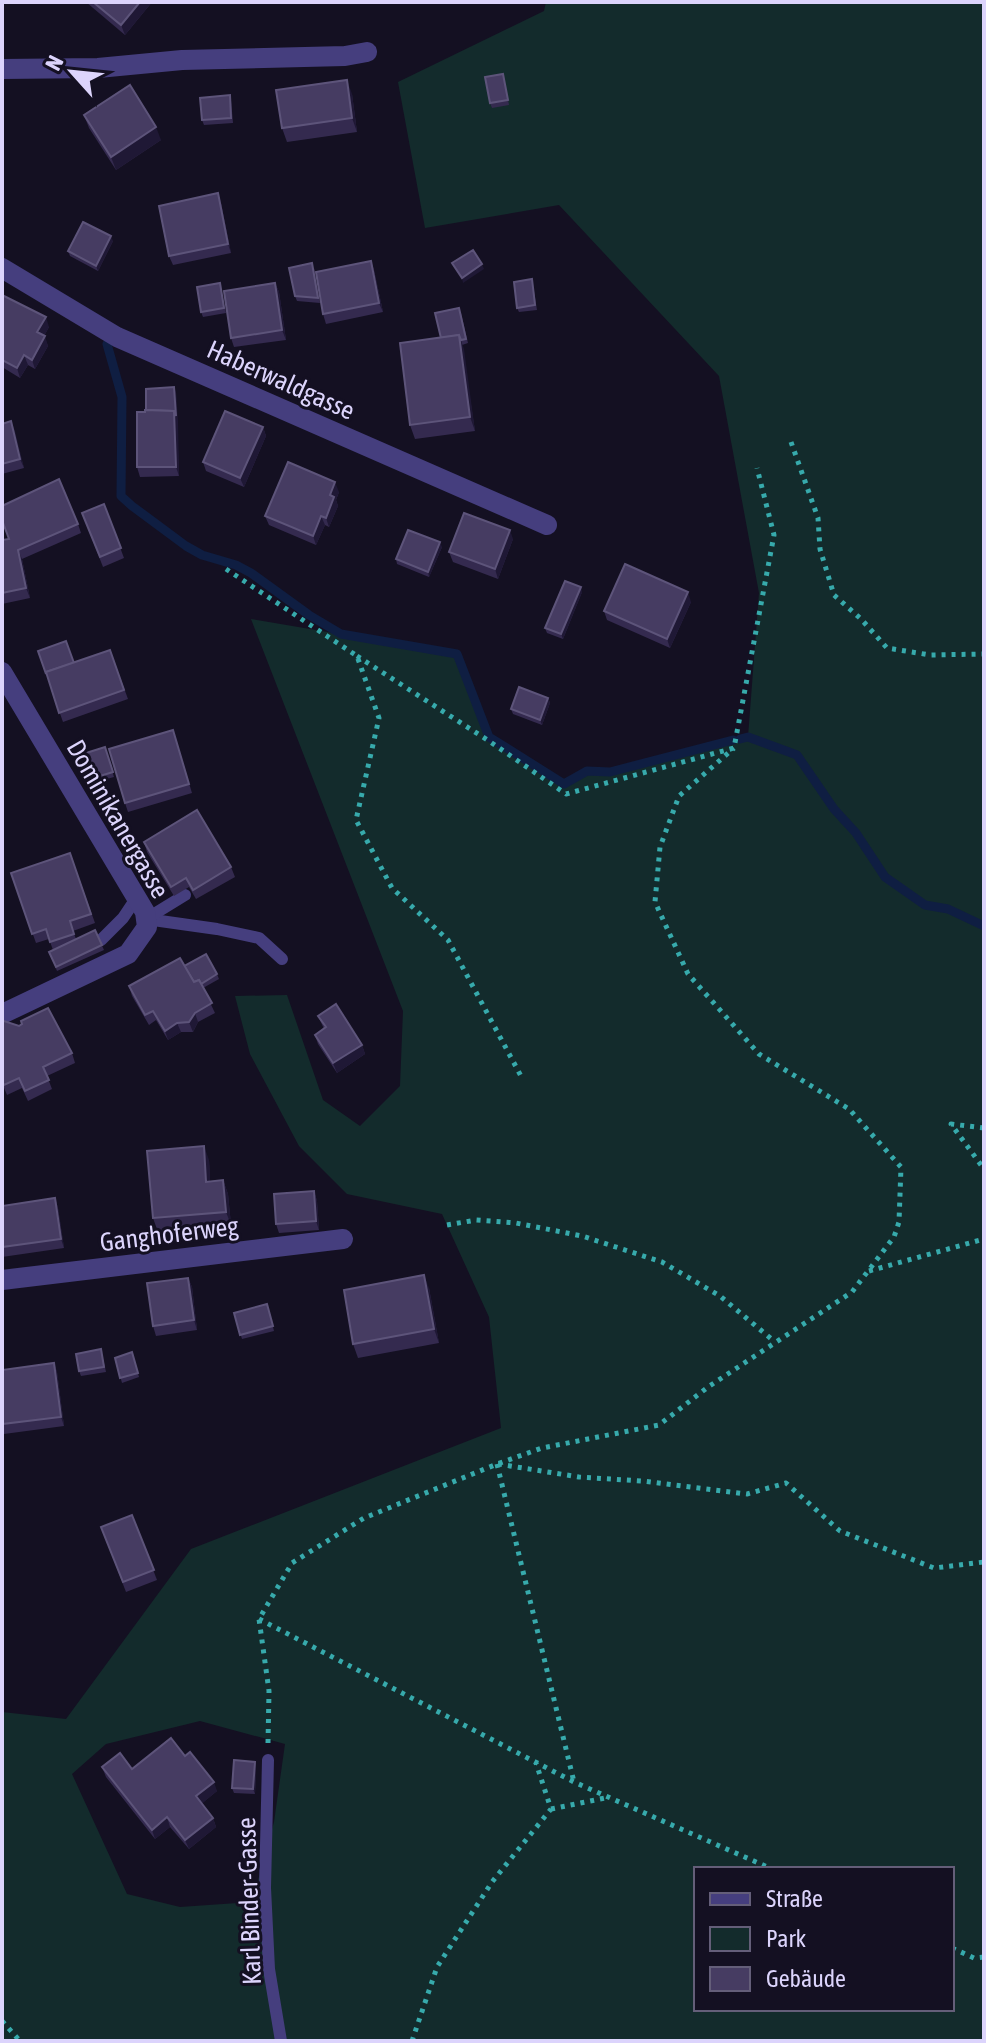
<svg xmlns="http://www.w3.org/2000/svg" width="986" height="2043" viewBox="0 0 986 2043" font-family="'Asap Condensed',sans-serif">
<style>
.green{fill:#132b2c;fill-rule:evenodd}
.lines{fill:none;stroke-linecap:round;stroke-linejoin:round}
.stream{stroke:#0f1e42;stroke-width:9}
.path{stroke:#37aaac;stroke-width:5;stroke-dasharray:4 6;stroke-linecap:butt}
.lane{stroke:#453e7e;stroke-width:12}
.street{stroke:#453e7e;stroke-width:20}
.wall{fill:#342a4f}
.shaded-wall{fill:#1f1835}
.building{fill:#463c62;stroke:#5d547a;stroke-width:2}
.labels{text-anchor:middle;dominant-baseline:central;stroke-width:6;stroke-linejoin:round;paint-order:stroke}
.street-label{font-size:26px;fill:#dcd4fc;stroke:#141022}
</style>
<rect width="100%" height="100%" fill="#141022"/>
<path class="green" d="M546,2H984V2041H2V1712L66,1719L191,1549L501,1428L489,1317L442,1214L347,1194L299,1146L250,1054L235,996L287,995L323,1100L360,1126L400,1086L403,1011L251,619L457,654L489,737L563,784L587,771L610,772L748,737L759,593L719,376L559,205L425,228L398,82L544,11ZM200,1721L285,1744L274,1822L252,1902L180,1907L127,1894L72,1774L106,1744ZM696,1869H952V2009H696Z"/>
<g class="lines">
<g class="stream">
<path d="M107,344L122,397L121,496L132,506L186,546L202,555L236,565L251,573L309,615L341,634L457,654L489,737L564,784L587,771L610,772L733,740"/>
<path d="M740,739L748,737L797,755L834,809L856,833L885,877L925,905L948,909L984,926"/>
</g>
<g class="path">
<path d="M791,442L818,518L820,549L834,595L861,619L887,648L930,655L984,654"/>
<path d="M226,569L357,656L379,718L356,820L392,888L448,940L522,1078"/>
<path d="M357,656L489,741L566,794L734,748L774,535L757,468"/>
<path d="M984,1128L951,1124L984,1169"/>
<path d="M447,1225L476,1220L516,1223L582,1236L662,1262L720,1296L775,1342"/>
<path d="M869,1271L984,1239"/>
<path d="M497,1464L574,1782"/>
<path d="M498,1464L579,1477L642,1481L747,1494L786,1483L840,1531L934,1568L984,1562"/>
<path d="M259,1619L574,1782L772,1869"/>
<path d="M268,1743L269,1691L259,1619L292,1563L364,1518L497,1464L542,1448L659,1425L708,1387L852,1292L894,1237L899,1222L901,1167L849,1109L759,1054L688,974L655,902L660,847L679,796L734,748"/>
<path d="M551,1809L605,1798"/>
<path d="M952,1948L974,1958L984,1957"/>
<path d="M2,2021L20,2041"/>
<path d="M412,2041L437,1967L492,1882L551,1809L536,1763"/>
</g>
<g class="lane">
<path d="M146,919L217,929L259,938L282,959"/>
<path d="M146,919L185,895"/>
<path d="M101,940L123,918L137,897"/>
<path d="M268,1760L265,1888L269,1969L281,2041"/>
</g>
<g class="street">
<path d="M2,69L98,68L182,60L345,56L367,52"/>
<path d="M2,268L117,337L547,525"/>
<path d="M2,672L145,912L147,927L128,954L2,1014"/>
<path d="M2,1280L343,1239"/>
</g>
</g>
<g class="wall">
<path d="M86,2H152L125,35Z"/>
<path d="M503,74L509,105L492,108L490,103Z"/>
<path d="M352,94L357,132L287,142L282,128Z"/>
<path d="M230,95L231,100L233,123L204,125L202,120Z"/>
<path d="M84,115L161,140L116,170L89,128Z"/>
<path d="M221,203L231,253L173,265L169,256Z"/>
<path d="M113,241L98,271L70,256L68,251Z"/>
<path d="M371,261L374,270L383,312L326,324L323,314Z"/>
<path d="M314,268L320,303L297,301L295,296Z"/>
<path d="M532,279L537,310L519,312L517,308Z"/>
<path d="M220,283L226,313L203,317L201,312Z"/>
<path d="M275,283L279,292L286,340L234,347L231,338Z"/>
<path d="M2,295L49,327L44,336L48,346L35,369L28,365L20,378L2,367Z"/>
<path d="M461,313L468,343L462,345L475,431L415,439L410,425L441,338Z"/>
<path d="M176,392L179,476L140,477L137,467L145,412Z"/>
<path d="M11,421L24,468L2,474V424Z"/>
<path d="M263,427L266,436L244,487L206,471L203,462Z"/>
<path d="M339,492L336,500L338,506L329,527L325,525L316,545L269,525L265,516Z"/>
<path d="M104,504L124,558L103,567L82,513Z"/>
<path d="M78,524L81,533L22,559L30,598L2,604V540Z"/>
<path d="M513,539L498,579L453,562L449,552Z"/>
<path d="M442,547L429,577L397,564L396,559Z"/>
<path d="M582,592L563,639L547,633L545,628Z"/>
<path d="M691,602L670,648L607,620L604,611Z"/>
<path d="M110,650L128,699L63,722L38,651L74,663Z"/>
<path d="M548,698L550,703L542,725L513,714L511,709Z"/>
<path d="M173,730L192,793L128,812L125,803Z"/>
<path d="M105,747L114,777L92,783L83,754Z"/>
<path d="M144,842L231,867L235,877L196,899L189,887L174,896L147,852Z"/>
<path d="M70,853L95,923L73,931L76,939L95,930L104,950L57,971L49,952L53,950L49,939L36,943L11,873Z"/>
<path d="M184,966L217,974L219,979L203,988L215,1013L198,1022L193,1032H181L168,1040L156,1020L149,1025L132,996L129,986Z"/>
<path d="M318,1016L362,1045L365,1054L337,1073L318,1044L315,1035L324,1029Z"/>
<path d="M2,1022L72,1053L75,1063L47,1076L52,1089L28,1101L22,1088L7,1095L2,1083Z"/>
<path d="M209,1160L210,1182L223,1180L228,1194L231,1225L158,1232L153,1218Z"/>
<path d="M314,1191L317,1201L319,1230L279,1233L276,1224Z"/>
<path d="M55,1198L58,1208L64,1248L2,1257V1206Z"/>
<path d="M188,1278L192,1287L197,1330L156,1336L153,1326Z"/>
<path d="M429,1288L439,1343L358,1358L353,1344Z"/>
<path d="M267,1304L274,1331L242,1339L234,1313Z"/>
<path d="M101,1349L106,1372L81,1376L79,1371Z"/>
<path d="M132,1352L139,1377L122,1383L115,1358Z"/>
<path d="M54,1363L57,1372L64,1426L4,1434L2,1429V1370Z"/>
<path d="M132,1515L157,1580L126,1592L101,1527Z"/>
<path d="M185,1756L217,1791L201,1804L213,1818L216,1827L189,1849L170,1827L155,1839L106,1777L102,1767L132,1769Z"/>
<path d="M255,1762L256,1767L255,1794L234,1793L232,1788Z"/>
</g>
<g class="shaded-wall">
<path d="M140,2H152L125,35L121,25Z"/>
<path d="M347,80L352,94L357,132L352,118Z"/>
<path d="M156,127L161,140L116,170L111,157Z"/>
<path d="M218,193L221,203L231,253L228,244Z"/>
<path d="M111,236L113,241L98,271L96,266Z"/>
<path d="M371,261L374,270L383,312L379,303Z"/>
<path d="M482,264L484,269L463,283L462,278Z"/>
<path d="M275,283L279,292L286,340L282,330Z"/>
<path d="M46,317L49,327L41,342L37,332Z"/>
<path d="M459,335L464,349L475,431L470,417Z"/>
<path d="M45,336L48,346L35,369L32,360Z"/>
<path d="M24,355L28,365L20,378L17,368Z"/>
<path d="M174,387L176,392L178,421L179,476L176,467Z"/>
<path d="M11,421L15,431L24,468L20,459Z"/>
<path d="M263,427L266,436L244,487L240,478Z"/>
<path d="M335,482L339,492L336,500L338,506L329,527L326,518L330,495Z"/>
<path d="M321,516L325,525L316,545L313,536Z"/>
<path d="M510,530L513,539L498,579L495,569Z"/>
<path d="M440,542L442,547L429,577L428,572Z"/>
<path d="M18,550L22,559L30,598L26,588Z"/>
<path d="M581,587L582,592L563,639L561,634Z"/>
<path d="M688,592L691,602L670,648L667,639Z"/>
<path d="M548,698L550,703L542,725L540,720Z"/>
<path d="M195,1013L198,1022L193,1032L189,1022Z"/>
<path d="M177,1023L181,1032L168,1040L165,1031Z"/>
<path d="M362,1045L365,1054L337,1073L333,1063Z"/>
<path d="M204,1146L209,1160L211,1195L206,1182Z"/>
<path d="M223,1180L228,1194L231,1225L226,1212Z"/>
<path d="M314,1191L317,1201L319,1230L316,1221Z"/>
<path d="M55,1198L58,1208L64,1248L61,1239Z"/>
<path d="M424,1275L429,1288L439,1343L434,1329Z"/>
<path d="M188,1278L192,1287L197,1330L194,1320Z"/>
<path d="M54,1363L57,1372L64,1426L61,1417Z"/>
<path d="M255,1762L256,1767L255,1794L253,1789Z"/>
<path d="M214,1782L217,1791L199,1806L196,1796Z"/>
<path d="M167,1817L170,1827L155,1839L152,1830Z"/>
<path d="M213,1818L216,1827L189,1849L185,1840Z"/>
</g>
<g class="building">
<path d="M93,2H140L121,25Z"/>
<path d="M503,74L508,100L490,103L485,77Z"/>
<path d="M347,80L352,118L282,128L276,90Z"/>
<path d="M130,85L156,127L111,157L84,115Z"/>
<path d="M230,95L231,118L202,120L200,98Z"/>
<path d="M218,193L228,244L169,256L159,206Z"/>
<path d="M83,222L111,236L96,266L68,251Z"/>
<path d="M473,250L482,264L462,278L452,263Z"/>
<path d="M371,261L379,303L323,314L316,272Z"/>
<path d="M312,263L318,298L295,296L289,268Z"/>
<path d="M532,279L535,305L517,308L514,282Z"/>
<path d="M220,283L224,308L201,312L197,287Z"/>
<path d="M275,283L282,330L231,338L224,291Z"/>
<path d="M2,295L46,317L37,332L45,336L32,360L24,355L17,368L2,360Z"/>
<path d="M459,308L466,339L461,340L459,335L441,338L435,313Z"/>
<path d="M459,335L470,417L410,425L400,343Z"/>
<path d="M174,387L176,416L174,411L146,410V389Z"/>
<path d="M145,410L174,411L176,467H137V412H145Z"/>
<path d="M225,411L263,427L240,478L203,462Z"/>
<path d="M11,421L20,459L2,464V424Z"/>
<path d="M288,462L335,482L330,495L334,497L326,518L321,516L313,536L265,516Z"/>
<path d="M59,479L78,524L18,550L26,588L2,593V540L9,539L2,520V506Z"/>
<path d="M104,504L121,548L100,557L82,513Z"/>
<path d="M464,513L510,530L495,569L449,552Z"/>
<path d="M408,530L440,542L428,572L396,559Z"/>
<path d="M625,564L688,592L667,639L604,611Z"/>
<path d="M565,581L581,587L561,634L545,628Z"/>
<path d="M66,641L74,663L46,672V674L38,651Z"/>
<path d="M110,650L124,690L59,713L46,672Z"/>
<path d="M519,687L548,698L540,720L511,709Z"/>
<path d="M173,730L189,784L125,803L109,749Z"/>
<path d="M105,747L113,772L90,779L83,754Z"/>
<path d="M197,810L231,867L193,890L186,878L171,887L144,842Z"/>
<path d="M70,853L91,914L70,921L74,934L50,942L46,929L32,934L11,873Z"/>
<path d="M95,930L102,945L56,967L49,952Z"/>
<path d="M206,954L217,974L201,984L199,980L194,982L184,966Z"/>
<path d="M180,958L194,982L199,980L212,1003L195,1013L189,1022L177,1023L165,1031L153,1011L145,1015L129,986Z"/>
<path d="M336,1004L362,1045L333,1063L315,1035L326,1027L318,1016Z"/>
<path d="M48,1008L72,1053L43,1067L49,1080L25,1091L19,1078L4,1085L2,1081V1022L4,1021L19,1026L22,1024L21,1021Z"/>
<path d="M204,1146L206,1182L223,1180L226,1212L153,1218L147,1151Z"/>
<path d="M314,1191L316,1221L276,1224L274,1194Z"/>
<path d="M55,1198L61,1239L2,1247V1206Z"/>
<path d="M424,1275L434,1329L353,1344L344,1290Z"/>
<path d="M188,1278L194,1320L153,1326L147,1283Z"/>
<path d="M267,1304L273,1326L240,1335L234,1313Z"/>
<path d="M101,1349L104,1367L79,1371L76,1354Z"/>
<path d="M132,1352L138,1373L120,1378L115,1358Z"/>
<path d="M54,1363L61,1417L2,1424V1370Z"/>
<path d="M132,1515L154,1570L123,1582L101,1527Z"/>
<path d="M171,1738L185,1756L190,1752L214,1782L196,1796L213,1818L185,1840L167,1817L152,1830L102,1767L120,1753L132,1769Z"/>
<path d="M234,1760L255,1762L253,1789L232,1788Z"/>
</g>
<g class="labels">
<g class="street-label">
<text transform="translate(281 380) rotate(24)">Haberwaldgasse</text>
<text transform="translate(118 819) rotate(60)">Dominikanergasse</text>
<text transform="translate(169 1234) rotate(-7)">Ganghoferweg</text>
<text transform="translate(249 1901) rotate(-92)">Karl Binder-Gasse</text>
</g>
</g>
<rect width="986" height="2043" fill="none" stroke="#dcd4fc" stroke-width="8"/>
<rect x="694" y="1867" width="260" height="144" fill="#141022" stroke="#645e79" stroke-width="2"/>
<rect x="710" y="1893" width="40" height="12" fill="#453e7e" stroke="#645e79" stroke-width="2"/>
<text x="766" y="1907" font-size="24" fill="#dcd4fc">Straße</text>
<rect x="710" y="1927" width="40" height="24" fill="#132b2c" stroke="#645e79" stroke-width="2"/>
<text x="766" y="1947" font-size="24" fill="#dcd4fc">Park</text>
<rect x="710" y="1967" width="40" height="24" fill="#463c62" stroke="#645e79" stroke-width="2"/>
<text x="766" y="1987" font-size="24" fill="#dcd4fc">Gebäude</text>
<g transform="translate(72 72) rotate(297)" stroke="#141022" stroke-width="6" paint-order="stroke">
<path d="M0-6L14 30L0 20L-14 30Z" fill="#dcd4fc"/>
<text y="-12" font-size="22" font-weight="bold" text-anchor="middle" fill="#dcd4fc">N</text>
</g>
</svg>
